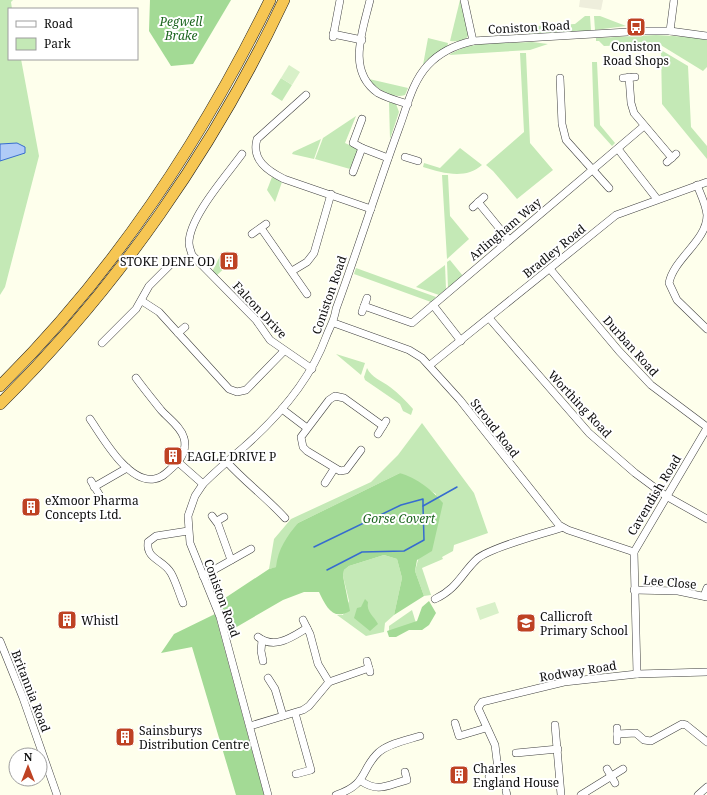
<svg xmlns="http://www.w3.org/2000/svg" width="707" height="795" viewBox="0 0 707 795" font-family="'Noto Serif',serif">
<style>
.green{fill:#c4e9b6}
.forest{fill:#a3da95}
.pitch{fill:#d8f0c8}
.plaza{fill:#eeeedc}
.water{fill:#b0cbf7;stroke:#366ccf}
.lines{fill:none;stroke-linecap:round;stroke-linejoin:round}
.stream{stroke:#366ccf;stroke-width:1.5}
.minor-casing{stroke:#404040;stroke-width:8}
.highway-casing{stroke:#1e1e1e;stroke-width:12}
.minor{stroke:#fff;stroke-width:7}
.highway{stroke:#f6c653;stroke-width:11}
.labels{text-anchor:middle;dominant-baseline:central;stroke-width:4;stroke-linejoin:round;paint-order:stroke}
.park-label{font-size:12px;font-style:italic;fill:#1c651f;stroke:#fff}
.street-label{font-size:12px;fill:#0d0d0d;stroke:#fff}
.poi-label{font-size:12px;fill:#0d0d0d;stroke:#fff;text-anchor:start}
</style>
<rect width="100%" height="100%" fill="#feffec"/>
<g class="green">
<path d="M0,0H13L11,2L12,9H9V59H21L39,156L5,287L0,295Z"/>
<path d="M460,0L469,35C465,41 457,42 450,41Z"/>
<path d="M585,16H590L591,31L528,34L537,26L575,24Z"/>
<path d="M594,16H600L626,26L595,30Z"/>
<path d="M656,35L689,37L707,40V67L703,71L659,44L604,46L599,41H596V38Z"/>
<path d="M428,38L448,43L447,47L427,60L423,65Z"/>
<path d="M532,42L548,44L530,50L449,55C472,39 505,44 532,42Z"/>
<path d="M661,50L688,66L691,127L707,146V159L662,104Z"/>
<path d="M520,53H526L530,143L553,170L517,199L493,171L486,165L524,132Z"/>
<path d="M592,62H597L600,125L615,143L612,146L594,126Z"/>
<path d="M281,78L292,85L282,101L271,94Z"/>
<path d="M369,79L408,88L405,95C392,99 376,89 369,79Z"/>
<path d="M389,102L396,104L399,112L390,139Z"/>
<path d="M356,116L345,143L358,149L350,169L315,159L323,138Z"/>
<path d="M321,139L314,159L292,154L293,152Z"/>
<path d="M460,148L482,165C465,180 443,173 423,167L424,163L440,168Z"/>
<path d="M442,175H448L450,216L469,239L447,259Z"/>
<path d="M272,177L282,182L275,202L267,190Z"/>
<path d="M227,251L239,255L234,259L231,257L225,262L228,265L216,276L212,272L221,254Z"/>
<path d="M450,260L463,276L448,288L447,262Z"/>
<path d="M445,265L446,289L439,295L416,287Z"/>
<path d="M356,268L436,297L431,302L354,274Z"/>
<path d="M336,354L365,363L361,375Z"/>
<path d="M367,368C371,377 382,381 390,387C398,393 406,401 413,409L411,415L403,411L400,404L365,380L364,377Z"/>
<path d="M422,423L474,493L488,533L454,545L453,551L442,557L443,559L422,568L431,595L424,596L415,571L436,494L400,473L298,523L277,567L269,569L274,539L291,519L371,482L398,455Z"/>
<path d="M384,555L397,559L402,578L394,615L385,623L384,632L366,636L337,615H343L349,601L343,576L344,570L349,566Z"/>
<path d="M412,610L416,623L389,633V626Z"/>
</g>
<g class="forest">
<path d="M150,0H231L193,64L171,66L149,31Z"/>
<path d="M400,473C417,478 432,490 443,503L432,551L417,560L415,571L424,596L394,615L402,578L397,559L384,555L349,566L344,570L343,576L350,611C333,621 326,607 319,592H304L283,600L228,632L219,602L269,569L276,567C278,549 287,536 298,523Z"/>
<path d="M365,599L368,602C366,612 374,616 378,624L370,631L354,618L357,608L361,607Z"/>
<path d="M429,601L436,613L429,625L422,630H409L396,637H389L387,631L417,621L422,607Z"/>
<path d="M215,614L264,795H236L192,647L161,653L174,634Z"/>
</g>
<g class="pitch">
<path d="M289,65L300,72L292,85L281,78Z"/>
<path d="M495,602L499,613L480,620L476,608Z"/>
</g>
<path class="plaza" d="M580,0H603L601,10L579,7Z"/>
<path class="water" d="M17,143L25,147V153L0,161V144Z"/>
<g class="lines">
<g class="stream">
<path d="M314,547L401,505L423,499V506L457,487"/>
<path d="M327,570L362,552L404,551L424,540L423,506"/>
</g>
<g class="minor-casing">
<g id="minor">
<path d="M370,0C363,30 346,71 378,93C387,98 398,101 408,104"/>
<path d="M464,0L473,41"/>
<path d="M670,31L674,0"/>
<path d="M333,34L362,40"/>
<path d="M333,37L340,0"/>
<path d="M629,77L631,103L634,113L672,158"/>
<path d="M560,78L562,124L566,140L609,188"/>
<path d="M623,78L635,77"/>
<path d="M306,95L257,139C251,160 268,171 284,179L371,209"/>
<path d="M362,119L353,143L362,148L388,158"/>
<path d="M618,149L657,199"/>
<path d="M242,154C227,175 189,217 189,243C189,247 191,251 192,255L256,320L270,340L312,369"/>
<path d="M405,157L418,161"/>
<path d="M667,162L676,154"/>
<path d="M353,172L362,148"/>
<path d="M697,185C701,195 706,205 707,215C707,241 674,258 669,283L677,300L707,329"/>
<path d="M478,202L509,240"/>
<path d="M473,207L484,197"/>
<path d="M261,228L307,294"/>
<path d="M252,234L266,224"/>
<path d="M550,269L619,351L651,385L707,427"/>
<path d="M292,271L307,262L314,253L331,194"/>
<path d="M142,301L159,312L229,389L237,392L246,390L284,351"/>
<path d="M433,305L461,341"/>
<path d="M364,306L412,323L644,126"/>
<path d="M362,312L367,298"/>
<path d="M489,318L589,433L635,473L666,496L707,519"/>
<path d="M334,323L409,350L422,358L460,400L559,525L568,530L634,552"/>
<path d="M178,333L185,327"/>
<path d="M102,343L136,309L149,286L169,266"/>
<path d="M430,365L616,215L707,182"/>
<path d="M282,409L307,428"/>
<path d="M90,419C103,438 128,483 154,479C163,478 168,471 174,466C182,459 187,448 184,438C181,427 169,419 161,410C153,400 144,389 136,378"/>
<path d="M378,434L386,421"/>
<path d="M361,450L346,470L340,471L307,451L303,447L301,437L329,400L335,396L344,398L383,426"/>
<path d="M178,462L203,484"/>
<path d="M227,462C245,482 267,498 285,518"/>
<path d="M91,481L99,494"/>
<path d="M325,483L334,469"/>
<path d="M94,487L127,468"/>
<path d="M212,516L218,524L231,560"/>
<path d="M217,521L224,517"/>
<path d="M203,576L251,549"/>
<path d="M634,590L678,591L707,597"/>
<path d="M704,596L707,588"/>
<path d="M435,599C458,588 461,574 477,559C489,548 544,533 561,528"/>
<path d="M183,603C179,593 176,582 171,573C163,559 146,560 148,542L156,536L188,531"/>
<path d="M303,620L310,634L318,664L329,682"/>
<path d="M258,637C275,650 292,637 307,628"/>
<path d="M262,640L261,651L263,661"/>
<path d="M0,641L23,698L57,795"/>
<path d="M367,661L370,672"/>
<path d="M637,674L634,552L707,428"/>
<path d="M268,678L275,689L283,716"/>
<path d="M295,713L311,770L296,774"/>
<path d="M455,723L459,736L486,728"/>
<path d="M555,725L561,795"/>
<path d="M250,726L303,710L309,706L329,682L369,668"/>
<path d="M617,728V741"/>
<path d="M617,734L636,733L644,740L651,741L682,724L686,725L707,742"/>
<path d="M516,753L558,749"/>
<path d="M607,769L615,783"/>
<path d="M489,777L498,773"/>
<path d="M499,777L495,745L478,708L482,702L564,682L637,674L707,672"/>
<path d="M361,781C379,793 387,785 407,780L405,772"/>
<path d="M506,791L507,795"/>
<path d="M268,795L220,617L190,543L188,516L195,496L203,484C216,471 230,459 244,447C278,417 310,381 326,337C330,326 334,322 336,309C358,249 377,188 399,128C407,107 412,82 428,65C440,52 455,45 473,41L645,31H670L707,36"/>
<path d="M336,795C369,784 360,769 379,752C390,743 407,740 420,736"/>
<path d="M581,795L623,769"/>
<path d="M698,795L707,787"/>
</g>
</g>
<g class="highway-casing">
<g id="highway">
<path d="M0,386C112,275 201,141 270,0"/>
<path d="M0,404C117,288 214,149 284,0"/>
</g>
</g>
<use href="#minor" class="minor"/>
<use href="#highway" class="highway"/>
</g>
<defs>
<g id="bus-square" transform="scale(1)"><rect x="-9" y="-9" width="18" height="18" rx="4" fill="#be4223" stroke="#fff"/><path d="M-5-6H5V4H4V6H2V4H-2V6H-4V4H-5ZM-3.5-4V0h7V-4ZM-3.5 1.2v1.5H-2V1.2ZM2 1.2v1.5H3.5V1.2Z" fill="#fff"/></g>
<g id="building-square" transform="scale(1)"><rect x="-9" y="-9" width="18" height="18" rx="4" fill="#be4223" stroke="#fff"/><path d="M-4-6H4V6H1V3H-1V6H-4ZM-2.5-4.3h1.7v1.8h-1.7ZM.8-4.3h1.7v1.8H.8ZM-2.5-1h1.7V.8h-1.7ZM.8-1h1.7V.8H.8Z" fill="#fff"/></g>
<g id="school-square" transform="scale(1)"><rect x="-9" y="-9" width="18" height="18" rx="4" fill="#be4223" stroke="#fff"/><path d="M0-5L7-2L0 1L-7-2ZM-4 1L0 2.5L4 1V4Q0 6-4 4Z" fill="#fff"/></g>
</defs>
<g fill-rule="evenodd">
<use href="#bus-square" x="636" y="27"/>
<use href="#building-square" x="229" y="261"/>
<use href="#building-square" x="173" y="456"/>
<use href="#building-square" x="31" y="507"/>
<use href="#building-square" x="67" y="620"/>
<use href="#school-square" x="526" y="623"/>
<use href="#building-square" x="125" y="737"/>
<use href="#building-square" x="459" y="775"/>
</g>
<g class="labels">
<g class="park-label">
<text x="181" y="21">Pegwell<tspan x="181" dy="14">Brake</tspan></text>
<text x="399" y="518">Gorse Covert</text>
</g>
<g class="street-label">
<text transform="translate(529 27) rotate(-3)">Coniston Road</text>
<text transform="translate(505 229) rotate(-40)">Arlingham Way</text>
<text transform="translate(554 251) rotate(-39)">Bradley Road</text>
<text transform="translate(329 295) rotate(-71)">Coniston Road</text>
<text transform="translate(260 310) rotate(47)">Falcon Drive</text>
<text transform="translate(631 346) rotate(48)">Durban Road</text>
<text transform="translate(580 404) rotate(47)">Worthing Road</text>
<text transform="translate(495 428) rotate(52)">Stroud Road</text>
<text transform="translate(654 495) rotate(-59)">Cavendish Road</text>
<text transform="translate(670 582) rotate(5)">Lee Close</text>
<text transform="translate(222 598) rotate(70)">Coniston Road</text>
<text transform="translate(578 671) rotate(-9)">Rodway Road</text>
<text transform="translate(31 691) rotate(69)">Britannia Road</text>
</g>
<g class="poi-label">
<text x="636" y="46" text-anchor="middle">Coniston<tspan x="636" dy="14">Road Shops</tspan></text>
<text x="215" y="261" text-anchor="end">STOKE DENE OD</text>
<text x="187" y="456">EAGLE DRIVE P</text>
<text x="45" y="500">eXmoor Pharma<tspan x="45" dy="14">Concepts Ltd.</tspan></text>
<text x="540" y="616">Callicroft<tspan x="540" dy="14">Primary School</tspan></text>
<text x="81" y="620">Whistl</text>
<text x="139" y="730">Sainsburys<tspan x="139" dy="14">Distribution Centre</tspan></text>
<text x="473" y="768">Charles<tspan x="473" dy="14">England House</tspan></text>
</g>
</g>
<rect x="8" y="8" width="130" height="52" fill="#ffffff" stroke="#9e9e9e"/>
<rect x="16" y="21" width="20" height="6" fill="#ffffff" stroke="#9e9e9e"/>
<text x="44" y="28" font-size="12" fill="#0d0d0d">Road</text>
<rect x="16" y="38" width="20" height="12" fill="#c4e9b6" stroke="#9e9e9e"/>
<text x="44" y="48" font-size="12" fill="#0d0d0d">Park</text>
<g transform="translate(28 767)"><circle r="19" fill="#ffffff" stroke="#9e9e9e"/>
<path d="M0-3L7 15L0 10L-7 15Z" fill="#be4223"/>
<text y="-6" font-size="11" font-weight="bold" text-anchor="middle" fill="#0d0d0d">N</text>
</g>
</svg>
